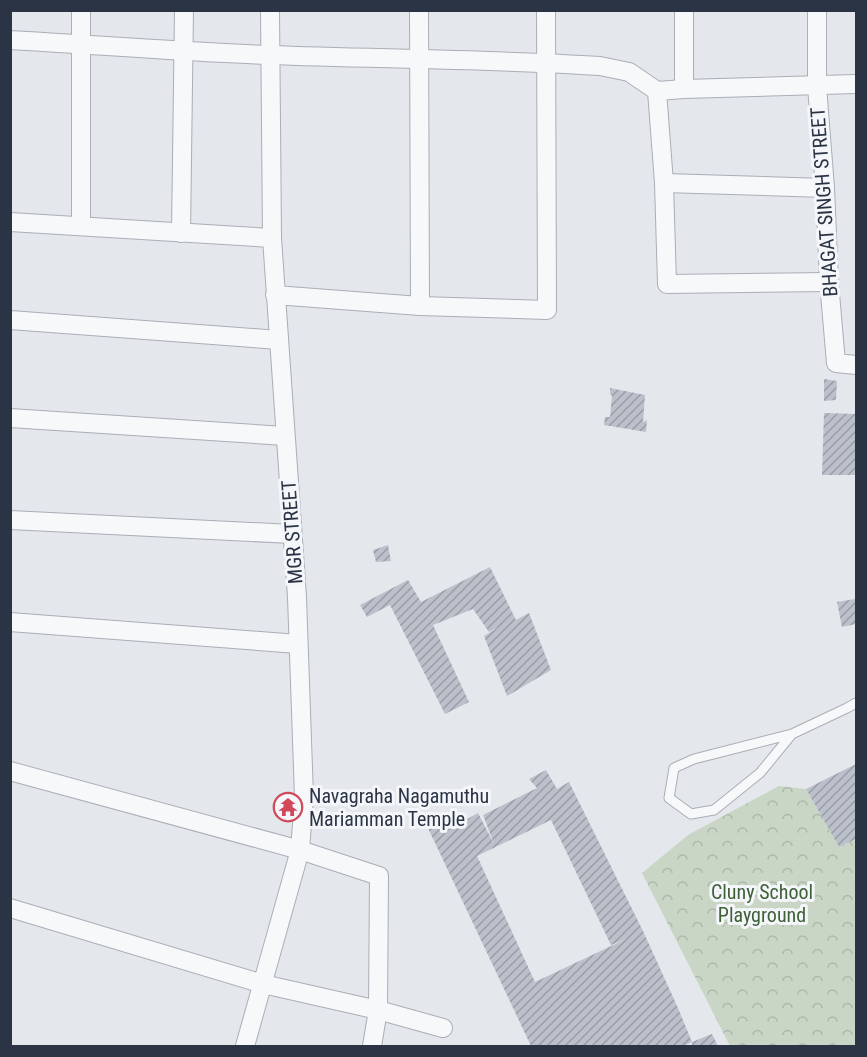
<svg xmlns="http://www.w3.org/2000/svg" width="867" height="1057" viewBox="0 0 867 1057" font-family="'Roboto Condensed',sans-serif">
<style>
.forest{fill:url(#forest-crowns)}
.building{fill:url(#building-hatch);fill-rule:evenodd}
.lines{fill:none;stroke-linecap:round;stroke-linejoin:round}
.lane-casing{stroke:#a9aeb7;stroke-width:11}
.street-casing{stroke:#a9aeb7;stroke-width:20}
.lane{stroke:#f7f8fa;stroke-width:9}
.street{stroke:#f7f8fa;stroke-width:18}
.labels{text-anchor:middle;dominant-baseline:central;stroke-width:6;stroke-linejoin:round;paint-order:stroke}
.street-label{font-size:20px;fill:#2b3445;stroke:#f4f6f9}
.poi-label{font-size:20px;fill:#2b3445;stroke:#f4f6f9;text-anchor:start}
.park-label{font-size:20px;fill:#3f6138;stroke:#f4f6f9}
</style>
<defs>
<pattern id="forest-crowns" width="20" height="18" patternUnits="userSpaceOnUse" patternTransform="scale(1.5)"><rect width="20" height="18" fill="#c9d6c5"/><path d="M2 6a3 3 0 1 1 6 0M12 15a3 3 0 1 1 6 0" fill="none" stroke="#adb8ab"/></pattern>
<pattern id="building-hatch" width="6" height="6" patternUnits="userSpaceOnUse" patternTransform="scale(1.5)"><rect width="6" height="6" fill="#bbc0ca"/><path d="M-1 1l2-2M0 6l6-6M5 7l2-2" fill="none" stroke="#989da6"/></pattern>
</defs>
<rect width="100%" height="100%" fill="#e4e7ec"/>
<path class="forest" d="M779,786L806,789L839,847L856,839V1001L855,1002V1046H730L642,873L688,835Z"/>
<g class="building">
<path d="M824,379L837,381L836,400L824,401Z"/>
<path d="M610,388L645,395L643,422L647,420L646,432L604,425L605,417H610L612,396L610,394Z"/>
<path d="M824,413L856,414V475H822Z"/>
<path d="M388,545L391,561L376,562L373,550Z"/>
<path d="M490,567L516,620L529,613L551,670L507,696L484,636L499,627L489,632L473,609L433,625L469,702L445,714L390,605L367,617L360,605L408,580L421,602Z"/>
<path d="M855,599L856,606V624L842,627L837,602Z"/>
<path d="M856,764V839L839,847L806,789Z"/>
<path d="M546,770L557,789L569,782L643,931L678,1008L692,1042L712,1034L718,1046H692V1042L683,1046H531L427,826L455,810L460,823L478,813L494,844L483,815L537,788L529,779ZM551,820L611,945L626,939L535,982L477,856Z"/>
</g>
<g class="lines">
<g class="lane-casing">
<path id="lane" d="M792,734L760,773L714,810L691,814L669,798L674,768L694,759L792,734L847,708L856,703"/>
</g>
<g class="street-casing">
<g id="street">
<path d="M81,10V226"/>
<path d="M419,10L420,306"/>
<path d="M817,10V86L825,188L829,282L836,363L856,365"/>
<path d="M10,40C97,45 183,52 269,55C379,59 490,59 600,66L629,72L657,91"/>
<path d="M684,89V10"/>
<path d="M664,183L825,188"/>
<path d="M10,222L272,238"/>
<path d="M181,233L184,10"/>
<path d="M829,282L667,284L664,183L657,91L684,89L856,84"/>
<path d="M275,295L420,306L547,310L546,10"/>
<path d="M10,320L279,340"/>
<path d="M10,418L285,436"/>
<path d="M10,520L292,534"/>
<path d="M10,622L298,644"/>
<path d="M10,771L300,850L379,876L378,1010L372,1046"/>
<path d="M10,908L263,984L378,1010L443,1028"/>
<path d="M245,1046L300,850L304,797L297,597L272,238L270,10"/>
</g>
</g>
<use href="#lane" class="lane"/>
<use href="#street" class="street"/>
</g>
<defs>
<g id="temple-ring" transform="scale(1.5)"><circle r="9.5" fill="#f4f6f9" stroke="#d1495b" stroke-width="1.5"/><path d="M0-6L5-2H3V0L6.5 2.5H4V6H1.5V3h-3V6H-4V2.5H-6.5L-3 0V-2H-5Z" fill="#d1495b"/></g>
</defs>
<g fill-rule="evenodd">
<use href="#temple-ring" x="288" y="807"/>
</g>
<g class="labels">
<g class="street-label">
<text transform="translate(824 202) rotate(-94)">BHAGAT SINGH STREET</text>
<text transform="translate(292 532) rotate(-94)">MGR STREET</text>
</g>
<g class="poi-label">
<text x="309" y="796">Navagraha Nagamuthu<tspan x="309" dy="23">Mariamman Temple</tspan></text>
</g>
<g class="park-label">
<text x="762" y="892">Cluny School<tspan x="762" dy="23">Playground</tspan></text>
</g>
</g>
<rect width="867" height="1057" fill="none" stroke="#2b3445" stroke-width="24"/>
</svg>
